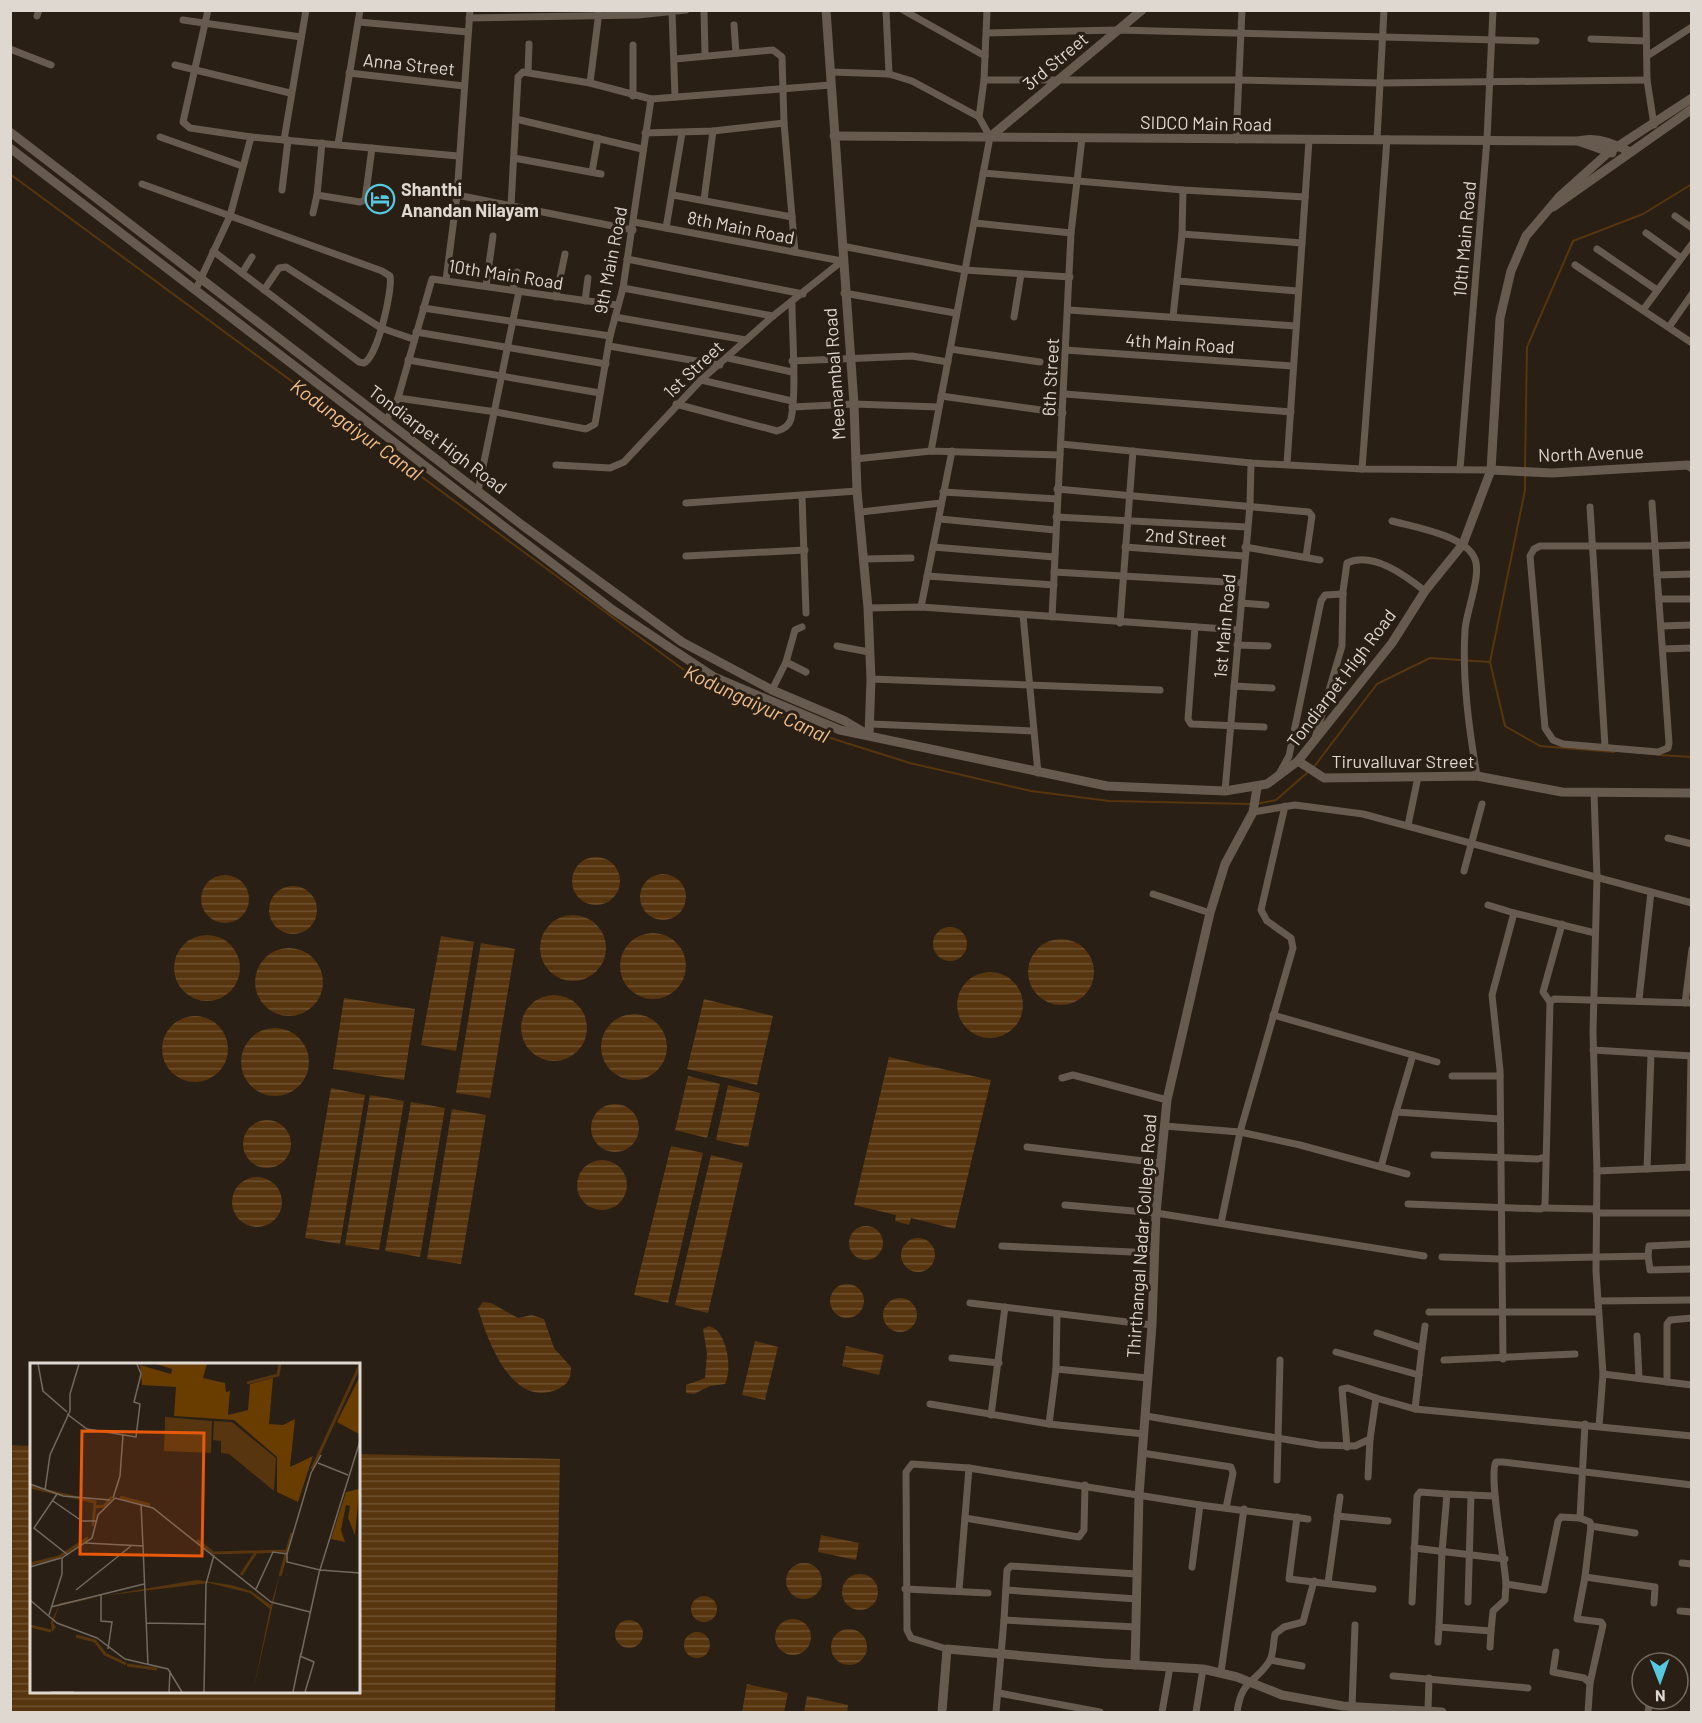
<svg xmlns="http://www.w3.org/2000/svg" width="1702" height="1723" viewBox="0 0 1702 1723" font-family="Barlow,sans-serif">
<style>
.water{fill:url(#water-rules)}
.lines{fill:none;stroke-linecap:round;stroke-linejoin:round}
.stream{stroke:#57350e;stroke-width:2}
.street{stroke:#675a4f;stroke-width:7}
.secondary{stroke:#675a4f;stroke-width:9}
.labels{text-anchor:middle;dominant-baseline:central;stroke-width:6;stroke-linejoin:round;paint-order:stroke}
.street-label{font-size:18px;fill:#dfd8d1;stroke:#291f15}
.poi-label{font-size:18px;font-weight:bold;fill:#dfd8d1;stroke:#291f15;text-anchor:start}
.water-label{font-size:20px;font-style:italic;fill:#f3bf8c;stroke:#291f15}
.inset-river{fill:none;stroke:#57350e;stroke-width:3}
.inset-road{fill:none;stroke:#726960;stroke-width:1.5}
.view{fill:#e8590c;fill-opacity:0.15;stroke:#e8590c;stroke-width:3}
.inset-edge{fill:none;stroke:#dfd8d1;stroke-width:3}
</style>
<defs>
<pattern id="water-rules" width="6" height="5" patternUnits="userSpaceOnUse" patternTransform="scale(1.5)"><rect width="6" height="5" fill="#57350e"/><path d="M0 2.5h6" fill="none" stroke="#6f5230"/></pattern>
</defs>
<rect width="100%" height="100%" fill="#291f15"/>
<g class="water">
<circle cx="596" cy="881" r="24"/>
<circle cx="663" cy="897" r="23"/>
<circle cx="225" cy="899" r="24"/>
<circle cx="293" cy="910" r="24"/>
<circle cx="573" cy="948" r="33"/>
<circle cx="950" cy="944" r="17"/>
<circle cx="653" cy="966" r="33"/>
<circle cx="207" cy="968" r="33"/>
<path d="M441,936L474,942L456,1051L421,1045Z"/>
<circle cx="1061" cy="972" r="33"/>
<path d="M481,943L515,949L490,1098L456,1093Z"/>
<circle cx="289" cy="982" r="34"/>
<circle cx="990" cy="1005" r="33"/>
<circle cx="554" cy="1028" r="33"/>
<path d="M344,998L415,1009L404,1080L333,1069Z"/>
<path d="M704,999L773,1016L757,1085L687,1069Z"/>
<circle cx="634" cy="1047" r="33"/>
<circle cx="195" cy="1049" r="33"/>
<circle cx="275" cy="1062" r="34"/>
<path d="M889,1057L991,1080L955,1229L911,1218L909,1225L895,1221L896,1215L854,1205Z"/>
<path d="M688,1076L720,1084L707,1138L675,1130Z"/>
<path d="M728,1085L760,1093L748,1147L716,1140Z"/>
<path d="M331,1088L365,1095L340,1244L305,1238Z"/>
<path d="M370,1095L404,1101L379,1250L345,1245Z"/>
<path d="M411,1102L445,1108L420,1257L385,1251Z"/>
<circle cx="615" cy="1128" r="24"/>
<path d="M452,1109L486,1115L461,1264L427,1259Z"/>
<circle cx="267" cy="1144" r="24"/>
<path d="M671,1146L703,1153L668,1303L634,1295Z"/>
<path d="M711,1155L743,1163L708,1313L675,1305Z"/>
<circle cx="602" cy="1185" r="25"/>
<circle cx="257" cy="1202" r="25"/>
<circle cx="866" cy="1243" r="17"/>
<circle cx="918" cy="1255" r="17"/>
<circle cx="847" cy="1301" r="17"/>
<circle cx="900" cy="1315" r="17"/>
<path d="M483,1302L491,1303L518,1318L532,1315L544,1319L554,1348L571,1367C571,1379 568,1384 558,1389C512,1410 488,1341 478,1309Z"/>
<path d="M709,1326C727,1330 733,1369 725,1384L710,1386L694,1394L686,1393V1385L705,1378L707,1353L703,1329Z"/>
<path d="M755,1341L778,1347L765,1400L742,1395Z"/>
<path d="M846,1346L884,1355L879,1375L842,1366Z"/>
<path d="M11,1445L31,1446L32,1692H358L359,1454L560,1459L555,1712H11Z"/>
<path d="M821,1535L859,1543L856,1560L818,1552Z"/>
<circle cx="804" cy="1581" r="18"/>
<circle cx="860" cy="1592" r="18"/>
<circle cx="704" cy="1609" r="13"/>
<circle cx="793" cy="1637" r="18"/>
<circle cx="629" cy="1634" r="14"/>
<circle cx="849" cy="1647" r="18"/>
<circle cx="697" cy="1645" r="13"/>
<path d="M747,1684L788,1693L784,1712H742Z"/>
<path d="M807,1696L848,1705L847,1712H804Z"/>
</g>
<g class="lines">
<g class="stream">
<path d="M10,174L691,675L824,736L910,763L1031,791L1109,801L1251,804"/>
<path d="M1525,468L1527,347L1573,241L1643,214L1692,184"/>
<path d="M1525,474V490L1490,662L1505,726L1540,746L1614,752"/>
<path d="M1659,755L1692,757"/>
<path d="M1313,768L1377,684L1430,658L1490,662"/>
<path d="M1256,804L1276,800L1308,772"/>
</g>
<g class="street">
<path d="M208,10L183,122L190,128L251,137"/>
<path d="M704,10L705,55"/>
<path d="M886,10L889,74"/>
<path d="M903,10L985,56"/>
<path d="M1646,10L1647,80L1654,125"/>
<path d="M672,11L675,97"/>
<path d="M37,16L39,10"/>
<path d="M469,18L638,15L686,10"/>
<path d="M183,20L301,37"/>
<path d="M359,22L468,32"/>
<path d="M734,25L736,53"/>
<path d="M987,33L1118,30L1536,41"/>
<path d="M1591,39L1646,41"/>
<path d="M10,49L51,65"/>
<path d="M1647,56L1692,27"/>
<path d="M675,59L773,50L782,57L784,123L795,252"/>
<path d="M175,65L290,93"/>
<path d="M528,72L529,44"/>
<path d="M832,72L889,74L912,81L979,117L990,137L931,451"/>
<path d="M349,73L464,86"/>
<path d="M984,80H1239L1381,83L1647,80"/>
<path d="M590,83L599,12"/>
<path d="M633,96V45"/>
<path d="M979,117L984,80L987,10"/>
<path d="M516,119L642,149"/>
<path d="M645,133L713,131L784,123"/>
<path d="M160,137L242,166"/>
<path d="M1377,139L1384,10"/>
<path d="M284,140L458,156"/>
<path d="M1236,140L1242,10"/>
<path d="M322,143L317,195L360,202L365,200L372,148"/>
<path d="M338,144L360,10"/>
<path d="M514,158L601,174"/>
<path d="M592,172L598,138"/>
<path d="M983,173L1183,190L1305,197"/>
<path d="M142,184L382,271L390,276C393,290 377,358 364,363L359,362L213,251"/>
<path d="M282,190L288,140"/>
<path d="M457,195L633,230"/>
<path d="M673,195L792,217"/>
<path d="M704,200L713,131"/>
<path d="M511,206L518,77L523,72L590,83L651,99L831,85"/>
<path d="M313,213L317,195"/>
<path d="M1675,216L1692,228"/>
<path d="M634,222L842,261"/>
<path d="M975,223L1071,233"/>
<path d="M666,228L682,133"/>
<path d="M1646,233L1681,258"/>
<path d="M1182,234L1302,243"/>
<path d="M842,246L965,270L1070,277"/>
<path d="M1597,249L1657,290"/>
<path d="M627,259L803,294"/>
<path d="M1575,265L1692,343"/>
<path d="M242,273L252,257"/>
<path d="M446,280L457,195L470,10"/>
<path d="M1178,281L1297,291"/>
<path d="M486,286L493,236"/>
<path d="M623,288L773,316"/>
<path d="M196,289L230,216L251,137L284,140L306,10"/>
<path d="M264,290L279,268L286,267L381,328L413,339"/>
<path d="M513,290L517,272"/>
<path d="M844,293L955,313"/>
<path d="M556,297L565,254"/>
<path d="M585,301L588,278"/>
<path d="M423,308L610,336"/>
<path d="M1069,310L1296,326"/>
<path d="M1643,310L1692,244"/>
<path d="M615,317L746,340"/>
<path d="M1014,317L1021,274"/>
<path d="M1173,317L1182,234L1183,190"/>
<path d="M1669,327L1692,294"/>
<path d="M416,332L606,364"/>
<path d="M609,346L720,365"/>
<path d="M950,349L1040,362"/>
<path d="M1065,350L1293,366"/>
<path d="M728,358L792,372"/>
<path d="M408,360L600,393"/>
<path d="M792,361L912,356L948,362"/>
<path d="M701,380L792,401"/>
<path d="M1065,394L1291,412"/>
<path d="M941,396L1063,413"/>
<path d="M398,398L496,412L586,429L595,424L610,336L623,288L651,99"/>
<path d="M676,404L777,431C784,429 789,426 791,419C797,393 792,333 792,304"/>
<path d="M792,407L854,404L939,407"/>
<path d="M386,421L398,398L432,279L617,305"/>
<path d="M1061,444L1251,463L1362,469L1491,470"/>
<path d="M855,459L931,451L1060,455"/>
<path d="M1287,464L1309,140"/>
<path d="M556,465L610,468L624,462L701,380L773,316L842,261"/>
<path d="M1362,469L1387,139"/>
<path d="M1460,469L1487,139L1493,10"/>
<path d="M1057,489L1309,512L1312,516L1306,557"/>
<path d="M478,491L519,291"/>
<path d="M943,492L1057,499"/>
<path d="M802,496L806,613"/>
<path d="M686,503L857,491"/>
<path d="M1652,503L1657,574L1669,743L1668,748L1658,752L1563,744L1553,740L1545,728L1530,556L1534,549L1540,546H1655L1692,545"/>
<path d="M1590,507L1605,746"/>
<path d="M861,512L941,503"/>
<path d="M1056,517L1247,527"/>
<path d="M940,519L1055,530"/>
<path d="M1392,521C1414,527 1463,535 1474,557C1483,573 1466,611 1465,630C1462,678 1469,729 1477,776"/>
<path d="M933,547L1054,557"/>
<path d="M1125,547L1244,556"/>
<path d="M1245,547L1320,560"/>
<path d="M686,556L805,550"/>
<path d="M864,559L911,558"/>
<path d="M1054,572L1243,583"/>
<path d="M1657,575L1692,574"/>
<path d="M927,576L1054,585"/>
<path d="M1659,599H1692"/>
<path d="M1241,603L1266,605"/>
<path d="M921,607L952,451"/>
<path d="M868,608L921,607L1239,630"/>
<path d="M1023,615L1038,773"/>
<path d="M1052,617L1071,233L1082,138"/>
<path d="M1120,623L1133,451"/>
<path d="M1661,626L1692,625"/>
<path d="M1195,627L1188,719L1191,724L1264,727"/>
<path d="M1237,645L1268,646"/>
<path d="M837,646L869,652"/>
<path d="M1663,649L1692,648"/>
<path d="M786,662L806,672"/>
<path d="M871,679L1160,690"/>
<path d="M1234,686L1272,688"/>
<path d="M772,690L786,662L795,630L802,627"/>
<path d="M871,724L1033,731"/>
<path d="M1315,738L1342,646L1343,591L1347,563C1373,551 1406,576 1425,591"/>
<path d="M1279,774L1289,756L1321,601L1325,595L1343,594"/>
<path d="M1225,791L1250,505L1251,463"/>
<path d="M1594,793L1597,877L1593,1032L1597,1171L1596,1271L1603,1374L1599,1426"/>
<path d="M1253,812L1295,805L1363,814L1692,903"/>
<path d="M1408,825L1418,777"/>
<path d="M1668,838L1692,844"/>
<path d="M1464,871L1482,804"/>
<path d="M1153,894L1210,913"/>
<path d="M1488,905L1514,913"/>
<path d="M1639,999L1651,892"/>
<path d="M1550,1002L1543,992L1562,924"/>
<path d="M1685,1003L1692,949"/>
<path d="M1273,1015L1437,1062"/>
<path d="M1593,1050L1692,1056"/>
<path d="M1452,1076H1500"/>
<path d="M1062,1078L1073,1075L1167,1100"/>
<path d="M1396,1112L1413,1055"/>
<path d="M1164,1126L1240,1132L1300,1145L1407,1174"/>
<path d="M1027,1147L1160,1163"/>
<path d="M1434,1155L1538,1159L1545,1157"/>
<path d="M1381,1167L1396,1112L1500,1119"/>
<path d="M1689,1167L1691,1056"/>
<path d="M1647,1169L1651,1054"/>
<path d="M1597,1171L1692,1167"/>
<path d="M1408,1204L1541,1209L1545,1206L1550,1002L1554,999L1692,1003"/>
<path d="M1065,1205L1156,1213L1424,1256"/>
<path d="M1543,1208L1596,1209"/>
<path d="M1596,1213H1692"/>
<path d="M1221,1223L1240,1132L1293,948L1291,938L1267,921L1261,910L1285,806"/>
<path d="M1002,1246L1154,1253"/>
<path d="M1648,1256L1650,1270L1692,1269"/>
<path d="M1442,1257L1501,1259L1648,1256L1649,1246L1692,1244"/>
<path d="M1598,1301L1692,1300"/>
<path d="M970,1303L1152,1325"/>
<path d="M1429,1312H1598"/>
<path d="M1377,1333L1422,1348L1415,1409"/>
<path d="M1637,1336L1639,1378"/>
<path d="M1422,1348L1425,1326"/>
<path d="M1336,1352L1419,1375"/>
<path d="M952,1358L999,1363"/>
<path d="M1503,1359L1500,1070L1492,995L1514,913L1595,933"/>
<path d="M1444,1360L1575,1354"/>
<path d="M1056,1369L1148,1378"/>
<path d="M1603,1374L1692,1385"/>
<path d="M1667,1382V1324L1670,1320L1692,1318"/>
<path d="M930,1404L1049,1424L1144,1434"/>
<path d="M991,1415L1005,1307"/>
<path d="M1146,1416L1319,1445L1355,1446L1370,1439L1376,1398L1415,1409L1692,1436"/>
<path d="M1049,1424L1056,1369L1057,1314"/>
<path d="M1347,1447L1342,1389L1348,1388L1376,1398"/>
<path d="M1142,1453L1231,1467L1233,1473L1226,1508"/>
<path d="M1368,1477L1370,1439"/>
<path d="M1277,1480L1280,1360"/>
<path d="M1494,1496L1447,1494L1442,1552L1439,1627L1491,1631L1493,1611L1505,1600L1506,1584"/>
<path d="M1337,1516L1388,1521"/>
<path d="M1297,1517L1289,1579L1373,1589"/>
<path d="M965,1518L1079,1537L1084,1530L1085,1485"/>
<path d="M1580,1518L1585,1424"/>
<path d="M1591,1526L1635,1533"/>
<path d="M1414,1548L1505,1559"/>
<path d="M1682,1563L1692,1564"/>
<path d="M1192,1567L1200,1505"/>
<path d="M1585,1577L1577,1619L1601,1622L1603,1625L1590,1683"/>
<path d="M1328,1583L1340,1497"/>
<path d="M905,1589L988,1593"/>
<path d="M959,1590L969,1468"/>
<path d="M1006,1590L1137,1599"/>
<path d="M1412,1602L1417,1496L1420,1492L1447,1494"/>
<path d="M1468,1602L1471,1495"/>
<path d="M1654,1603L1655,1587L1585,1577L1591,1526L1590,1522L1580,1518L1561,1517L1558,1521L1544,1590L1506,1584C1505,1562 1488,1474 1496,1462H1503L1692,1485"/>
<path d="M1680,1611L1692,1612"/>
<path d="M1004,1620L1007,1570L1011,1566L1137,1574"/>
<path d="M1438,1642L1439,1627"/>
<path d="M1490,1647L1491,1631"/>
<path d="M947,1649L911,1638L907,1630L906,1472L912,1464L969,1468L1200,1505L1308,1519"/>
<path d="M1556,1652L1553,1672L1584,1678L1590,1683L1588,1712"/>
<path d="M1270,1660L1302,1666"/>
<path d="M1656,1663L1657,1660"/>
<path d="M1221,1672L1244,1509"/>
<path d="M1393,1676L1528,1688"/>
<path d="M999,1693L1100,1712"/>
<path d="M1352,1707L1355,1625"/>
<path d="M1428,1711L1429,1678"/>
<path d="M996,1712L1004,1620L1136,1627"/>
<path d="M1162,1712L1170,1667"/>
<path d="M1196,1712L1203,1669"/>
<path d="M1237,1712C1242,1679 1253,1685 1269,1662C1274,1654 1273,1643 1275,1634L1284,1627L1303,1622L1314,1581"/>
<path d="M1648,1712L1650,1699"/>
</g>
<g class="secondary">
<path d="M826,10L854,404L857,491L868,608L871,679L869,735"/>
<path d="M10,132L522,525L682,642L772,690L845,721L867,734"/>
<path d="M834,136L1578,141C1596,136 1614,143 1630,152"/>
<path d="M990,137L1142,10"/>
<path d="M1578,141L1612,153"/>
<path d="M10,148L613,610L714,677L840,730L1107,786L1225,791L1267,784L1298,761L1392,643L1425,591L1463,544L1491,470L1500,318L1511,271L1526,236L1560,196L1609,152L1692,98"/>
<path d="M1553,207L1692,109"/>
<path d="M1491,470L1552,473L1688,465L1692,468"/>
<path d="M1298,761L1324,778L1477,776L1562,792L1692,793"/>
<path d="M1135,1665L1139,1495L1152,1325L1156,1213L1167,1100L1210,913L1225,864L1253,812L1257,788"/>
<path d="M942,1712L947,1649L1104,1663L1203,1669L1237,1677L1282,1695L1343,1706L1442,1712"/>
</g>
</g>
<defs>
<g id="hotel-ring" transform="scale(1.5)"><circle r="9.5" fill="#291f15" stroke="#56c9e1" stroke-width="1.5"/><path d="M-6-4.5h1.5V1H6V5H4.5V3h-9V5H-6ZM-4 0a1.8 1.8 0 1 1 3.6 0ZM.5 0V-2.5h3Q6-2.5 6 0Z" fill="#56c9e1"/></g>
</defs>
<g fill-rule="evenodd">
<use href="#hotel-ring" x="380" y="199"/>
</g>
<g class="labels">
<g class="street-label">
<text transform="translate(1055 61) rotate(-40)">3rd Street</text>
<text transform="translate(409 64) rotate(6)">Anna Street</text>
<text transform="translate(1206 123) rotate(1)">SIDCO Main Road</text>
<text transform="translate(741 227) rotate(11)">8th Main Road</text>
<text transform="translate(1464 239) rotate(-85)">10th Main Road</text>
<text transform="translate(610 260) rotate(-79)">9th Main Road</text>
<text transform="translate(506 274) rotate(9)">10th Main Road</text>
<text transform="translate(1180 343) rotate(4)">4th Main Road</text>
<text transform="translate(693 369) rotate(-43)">1st Street</text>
<text transform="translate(834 374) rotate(-94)">Meenambal Road</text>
<text transform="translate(1050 377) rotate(-87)">6th Street</text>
<text transform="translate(438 439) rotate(37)">Tondiarpet High Road</text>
<text transform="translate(1591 453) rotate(-2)">North Avenue</text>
<text transform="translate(1186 537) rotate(4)">2nd Street</text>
<text transform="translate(1224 626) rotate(-85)">1st Main Road</text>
<text transform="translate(1341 678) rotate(-53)">Tondiarpet High Road</text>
<text x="1403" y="761">Tiruvalluvar Street</text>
<text transform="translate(1141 1236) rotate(-86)">Thirthangal Nadar College Road</text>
</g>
<g class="poi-label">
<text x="401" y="189">Shanthi<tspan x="401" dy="21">Anandan Nilayam</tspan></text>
</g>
<g class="water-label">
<text transform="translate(357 429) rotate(36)">Kodungaiyur Canal</text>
<text transform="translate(757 703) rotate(25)">Kodungaiyur Canal</text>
</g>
</g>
<g transform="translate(30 1363)">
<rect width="330" height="330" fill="#291f15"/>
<path d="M330,13V68L329,71L307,59Z" fill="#693c00"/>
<path d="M126,1H177L173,15L195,20L196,29L200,28L198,52L218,47L220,21L243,15L239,61L253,62L265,56L260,104L283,93L268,139L247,129V94L204,57L144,53L146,24L112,22L110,2L141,11L142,6ZM330,119L325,172L318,155L320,143L316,142L311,167L315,179L301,176L316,129L329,126Z" fill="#693c00"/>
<path d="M135,54L182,58L181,90L134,88ZM184,58L202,59L246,95L244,128L199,91L191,90V78L183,77ZM250,210L223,329L240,246L220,230L179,220L72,233L29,243L23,260L26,264L22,269L21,259L30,240L167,217L201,222L221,228L241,242Z" fill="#57350e"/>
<path class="inset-river" d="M217,20L248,12L250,1M282,106L330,2M0,124L65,139L63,163M90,134L120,142M66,144L74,143L82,134M167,177L183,190L256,188M0,201L29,194L58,175M211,212L226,189M250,213L262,170M0,263L21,268M46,273L65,278L75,291L96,301M97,302L127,306"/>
<path class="inset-road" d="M8,1L13,28L37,49M37,51L57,66L106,74L110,41L104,39L111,11L107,1M288,100L318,112M0,121L33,133L80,137M15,127L20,92L40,48V31L49,1M27,131L4,165L38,192M83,135L90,113L93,72M23,138L52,158H66M111,141L113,183M55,180L113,183L118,302M257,191V199L290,207M0,204L31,195M290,207L330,210M226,226L243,189L257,191L281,110L291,92M46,227L101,183M71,232V258L82,259L78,286M0,237L27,260L67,275L95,296L138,306L152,329M21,244L114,221M19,252L32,211V195L62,175L68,152L85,135L123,145L241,239L280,249M116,260L175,261M271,292L289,210L330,78M270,293L284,299L275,329M21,329H44M139,329L140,308M174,329L176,221L184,192M263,329L271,290"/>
<path class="view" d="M52,68L174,70L172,193L50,191Z"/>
<rect width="330" height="330" class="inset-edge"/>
</g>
<rect width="1702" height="1723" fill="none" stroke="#dfd8d1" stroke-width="24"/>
<g transform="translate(1660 1681) rotate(179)"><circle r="28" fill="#291f15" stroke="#726960" stroke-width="1.5"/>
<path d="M0-4.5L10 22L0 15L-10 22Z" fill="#56c9e1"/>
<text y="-9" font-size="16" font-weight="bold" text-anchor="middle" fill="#dfd8d1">N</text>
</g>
</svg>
